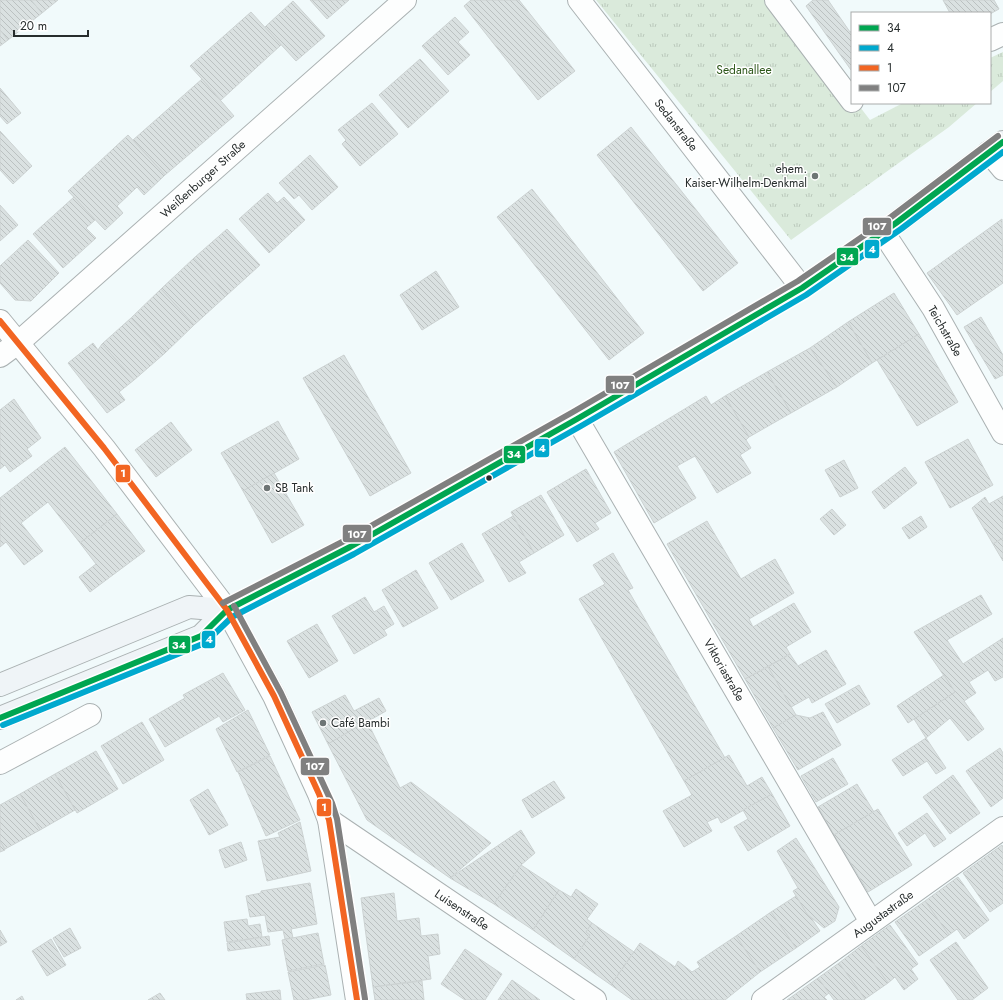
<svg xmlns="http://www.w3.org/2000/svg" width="1003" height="1000" viewBox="0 0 1003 1000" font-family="Jost,sans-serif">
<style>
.park{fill:url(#park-tufts)}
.building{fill:url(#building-back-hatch);stroke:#ccd2d2}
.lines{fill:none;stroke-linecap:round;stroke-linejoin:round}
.minor-casing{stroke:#aab1b2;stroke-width:24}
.tertiary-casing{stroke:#aab1b2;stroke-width:24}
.secondary-casing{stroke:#aab1b2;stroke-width:24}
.minor{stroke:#fdfefe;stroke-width:22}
.tertiary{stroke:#fdfefe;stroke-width:22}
.secondary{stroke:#eff4f7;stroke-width:22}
.bus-1-casing{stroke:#fff;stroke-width:9}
.bus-2-casing{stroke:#fff;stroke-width:9}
.bus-3-casing{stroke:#fff;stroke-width:9}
.bus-4-casing{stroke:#fff;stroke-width:9}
.bus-1{stroke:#00a651;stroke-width:6}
.bus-2{stroke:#00a9ce;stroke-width:6}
.bus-3{stroke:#f26522;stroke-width:6}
.bus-4{stroke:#808080;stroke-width:6}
.poi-dot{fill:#6e7575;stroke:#fff;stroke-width:1.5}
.bus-dot{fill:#272d2d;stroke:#fff;stroke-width:1.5}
.labels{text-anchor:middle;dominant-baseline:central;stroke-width:3;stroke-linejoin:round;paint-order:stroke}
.park-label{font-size:12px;fill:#2e581b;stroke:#fff}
.street-label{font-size:12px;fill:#272d2d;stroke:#fff}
.poi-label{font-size:12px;fill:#272d2d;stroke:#fff;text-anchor:start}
.line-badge{stroke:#fff;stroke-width:1.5}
.badge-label{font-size:11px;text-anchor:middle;font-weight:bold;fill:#fff}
</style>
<defs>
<pattern id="park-tufts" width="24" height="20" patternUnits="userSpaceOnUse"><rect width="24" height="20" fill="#daeadb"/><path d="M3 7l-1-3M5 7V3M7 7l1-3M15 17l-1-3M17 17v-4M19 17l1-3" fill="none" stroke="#bbc9bc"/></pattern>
<pattern id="building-back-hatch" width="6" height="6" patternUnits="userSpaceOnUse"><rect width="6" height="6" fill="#dae1e1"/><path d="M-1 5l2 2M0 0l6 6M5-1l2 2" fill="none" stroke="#bbc1c1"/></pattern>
</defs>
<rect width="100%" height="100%" fill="#f1fafb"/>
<g class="park">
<path d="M596,0H778L870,120L903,103H977L949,127L791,240Z"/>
<path d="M1003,52V81L990,92V58Z"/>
</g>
<g class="building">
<path d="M0,0H31L42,13L8,40L0,30Z"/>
<path d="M31,0H58L42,13Z"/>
<path d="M310,0H349L327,19Z"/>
<path d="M471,0H519L575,71L538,100L464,6Z"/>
<path d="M813,0H828L850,32L852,31V70H851L806,6Z"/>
<path d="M943,0H994L999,9L990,14L950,13Z"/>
<path d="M293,1L325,36L296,61L265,27Z"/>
<path d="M251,12L281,45L221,100L190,66Z"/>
<path d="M455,17L469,32L458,42L470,55L448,75L422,46Z"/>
<path d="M0,30L8,40L0,46Z"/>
<path d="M420,59L449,91L408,128L379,95Z"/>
<path d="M202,79L234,116L165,175L133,140Z"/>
<path d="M0,88L21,113L7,124L0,116Z"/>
<path d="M372,103L398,134L360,166L342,144L346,140L338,130Z"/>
<path d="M631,127L738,263L703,291L597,155Z"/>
<path d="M0,131L32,166L13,184L0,170Z"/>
<path d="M128,135L165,175L144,195L137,187L117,206L123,213L105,230L68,191Z"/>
<path d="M310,155L338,187L312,210L299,195L294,199L279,183Z"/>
<path d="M532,189L644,333L609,360L497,217Z"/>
<path d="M268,193L277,203L284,197L305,220L269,253L239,219Z"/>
<path d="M74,197L95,220L86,228L96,238L63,268L33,234Z"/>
<path d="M0,205L18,225L0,241Z"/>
<path d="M1002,219L1003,283L957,315L927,273Z"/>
<path d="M227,229L260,265L227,295L194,258Z"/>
<path d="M28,240L59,273L31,301L15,300L0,283V266Z"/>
<path d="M194,258L227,295L194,325L161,289Z"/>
<path d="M436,271L459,307L422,330L400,295Z"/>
<path d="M161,289L194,325L165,353L131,318Z"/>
<path d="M894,293L919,334L872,363L848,322Z"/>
<path d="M981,317L1003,355V375L995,379L964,327Z"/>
<path d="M131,318L165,353L134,380L102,344Z"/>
<path d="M848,322L872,363L837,387L810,348Z"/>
<path d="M919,334L958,402L917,426L877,360Z"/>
<path d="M93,343L98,350L102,344L134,380L119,392L125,400L107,413L68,363Z"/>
<path d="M810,348L837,387L791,413L767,372Z"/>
<path d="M344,355L411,473L370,496L303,378Z"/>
<path d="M767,372L791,413L749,437L725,396Z"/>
<path d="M706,396L711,405L725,396L749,437L746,440L751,448L740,455L751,473L717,493L695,456L677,466L696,498L654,523L614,452Z"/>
<path d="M14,399L41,438L27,449L32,456L10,472L5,465L0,469V410Z"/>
<path d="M278,421L299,459L243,491L221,453Z"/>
<path d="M171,422L192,450L156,477L135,450Z"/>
<path d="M968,439L993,485L950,508L925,462Z"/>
<path d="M65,447L117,514L80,543L48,502L21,523L43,551L24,565L6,542L0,547V498Z"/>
<path d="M844,460L858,488L840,497L825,470Z"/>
<path d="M905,467L917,483L884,509L872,492Z"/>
<path d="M586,469L611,513L595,523L599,529L577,542L547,492Z"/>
<path d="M274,473L304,525L272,543L243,491Z"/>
<path d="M541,495L564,535L534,553L511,512Z"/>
<path d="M1003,496V538L993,544L972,508L985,497L989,504Z"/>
<path d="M832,509L846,525L834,535L820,519Z"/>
<path d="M117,514L145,551L90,592L79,577L96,564L80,543Z"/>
<path d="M513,516L534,553L519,562L526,573L509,582L482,534Z"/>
<path d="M921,516L927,527L909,539L902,528Z"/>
<path d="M707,521L741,579L775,559L794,593L749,619L753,627L794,603L811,632L786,647L790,654L745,679L667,544Z"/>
<path d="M1003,538V561L993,544Z"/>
<path d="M462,543L484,581L451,600L429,563Z"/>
<path d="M613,553L633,588L628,590L725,758L684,781L579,599L605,584L593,565Z"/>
<path d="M416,570L438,608L403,627L382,590Z"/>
<path d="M981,595L992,614L947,640L963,664L1003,638V677L995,681L988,670L969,682L976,693L964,701L984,729L968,741L950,718L926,738L914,719L955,692L914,632Z"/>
<path d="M365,597L374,612L384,606L394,624L384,630L387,635L354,654L332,616Z"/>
<path d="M317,624L338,661L309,678L287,641Z"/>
<path d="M826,650L846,684L812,703L809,697L791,707L768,667L790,654L798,666Z"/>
<path d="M768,667L796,715L773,728L745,679Z"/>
<path d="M223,673L245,710L223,722L219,716L165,747L149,719L185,698L183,695Z"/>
<path d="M944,675L955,692L908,723L897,706Z"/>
<path d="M859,685L870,704L837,723L825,704Z"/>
<path d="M345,695L354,711L379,698L386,711L328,744L312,712Z"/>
<path d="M248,710L270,755L237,772L216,729Z"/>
<path d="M823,712L841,745L798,770L773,728L796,715L810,718Z"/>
<path d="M367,721L400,788L411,782L491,843L450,878L367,820L328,744Z"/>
<path d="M142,722L164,760L123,784L101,746Z"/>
<path d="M926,738L946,768L936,774L927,761L903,776L892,760Z"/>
<path d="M1000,748L1003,753V798L991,807L966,771Z"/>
<path d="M96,751L118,789L77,813L55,774Z"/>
<path d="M729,755L747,786L762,777L772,794L721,823L718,817L707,822L712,831L684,847L663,811L692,795L684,781Z"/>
<path d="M270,756L300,820L266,836L238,772Z"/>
<path d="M833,758L848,784L816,802L801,776Z"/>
<path d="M55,774L75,810L40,830L20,794Z"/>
<path d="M953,775L980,813L950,834L923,797Z"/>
<path d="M554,781L565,798L532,818L522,800Z"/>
<path d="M857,784L874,812L834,835L818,807Z"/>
<path d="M208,789L228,825L209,835L190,800Z"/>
<path d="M20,794L40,830L5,849L0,841V805Z"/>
<path d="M772,794L790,826L748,851L734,827L748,819L743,810Z"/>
<path d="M878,809L912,865L868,892L834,835Z"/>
<path d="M927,813L946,839L934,847L925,833L907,846L898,833Z"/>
<path d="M300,822L311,871L267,881L258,841L280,837L278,833Z"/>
<path d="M521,830L535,853L521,865L494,904L450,878Z"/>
<path d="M796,838L839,907L835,921L824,928L807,914L793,891L798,888L777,851Z"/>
<path d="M0,841L5,850L0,852Z"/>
<path d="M241,842L247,860L225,868L219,850Z"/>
<path d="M1002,845L1003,847V903L990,912L963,873Z"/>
<path d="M521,865L559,890L533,930L494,904Z"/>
<path d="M958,877L989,920L964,939L957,929L949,935L925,901Z"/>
<path d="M310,883L317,924L291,929L293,938L285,939L283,930L268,932L265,915L250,917L246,896L261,893V891Z"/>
<path d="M576,889L598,904L587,919L592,923L586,932L590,935L574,959L533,930L559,890L571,897Z"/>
<path d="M394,893L397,921L419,918L421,936L438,934L440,954L428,956L431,979L373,987L361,898Z"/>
<path d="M796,896L807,914L812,919L820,931L796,948L771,912Z"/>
<path d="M925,901L949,935L919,956L895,922Z"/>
<path d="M771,912L796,948L760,972L736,936Z"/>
<path d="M247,919L248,926L260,924L262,937L227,942L224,922Z"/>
<path d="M592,923L634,952L611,985L574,959L590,935L586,932Z"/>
<path d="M890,925L918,964L911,969L918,979L904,990L895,977L888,983L861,946Z"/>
<path d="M70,928L81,948L64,957L53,938Z"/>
<path d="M0,930L7,942L0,946Z"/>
<path d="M318,933L324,964L288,971L282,940Z"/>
<path d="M269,936L270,945L228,951L227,943Z"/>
<path d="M736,936L760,972L725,1000H632L611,985L640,943L675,967L678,961L692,972L700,967L697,962Z"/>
<path d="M51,939L66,965L47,976L32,951Z"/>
<path d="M956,942L988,988L972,1000H958L930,960Z"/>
<path d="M861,946L888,983L865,999L839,963Z"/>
<path d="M465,949L502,974L485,1000H465L441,984Z"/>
<path d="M839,963L865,999L864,1000H834L818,978Z"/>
<path d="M325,965L331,995L305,1000H294L288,972Z"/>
<path d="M818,978L829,993L824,997L827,1000H787Z"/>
<path d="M512,980L540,1000H498Z"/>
<path d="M422,981L424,1000H375L373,987Z"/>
<path d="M280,990L281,1000H247L246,994Z"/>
<path d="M160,993L165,1000H148Z"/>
<path d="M22,996L24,1000H16Z"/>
</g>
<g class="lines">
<g class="minor-casing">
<g id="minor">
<path d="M579,0L802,288"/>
<path d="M776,0L852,101"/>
<path d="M990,40L1003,34"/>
<path d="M989,152L1003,169"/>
<path d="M883,232L933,308L1003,433"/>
<path d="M0,356L19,342L405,0"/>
<path d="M577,419L871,922"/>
<path d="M0,763L90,715"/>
<path d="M329,820L595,1000"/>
<path d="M763,1000L1003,828"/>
</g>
</g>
<g class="tertiary-casing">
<path id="tertiary" d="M0,321L104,448L227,610L274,696L319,794L329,820L357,1000"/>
</g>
<g class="secondary-casing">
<g id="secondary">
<path d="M0,685L189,607L227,610"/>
<path d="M0,718L201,636L227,610L350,547L412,512L577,419L802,288L896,223L1003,142"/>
</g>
</g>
<use href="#minor" class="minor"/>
<use href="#tertiary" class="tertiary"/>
<use href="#secondary" class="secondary"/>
<g class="bus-1-casing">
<path id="bus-1" d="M0,718L201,636L227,610L350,547L577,419L802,288L896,223L1003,142"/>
</g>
<g class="bus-2-casing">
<path id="bus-2" d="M3,725L205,643L232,617L354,554L581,426L806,295L901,229L1003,152"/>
</g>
<g class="bus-3-casing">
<path id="bus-3" d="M0,321L104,448L227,610L274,696L319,794L329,820L357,1000"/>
</g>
<g class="bus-4-casing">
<g id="bus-4">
<path d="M223,603L346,540L573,412L798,281L891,217L998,136"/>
<path d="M234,606L281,693L332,803L337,819L365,999"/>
</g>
</g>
<use href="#bus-1" class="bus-1"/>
<use href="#bus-2" class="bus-2"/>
<use href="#bus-3" class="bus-3"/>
<use href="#bus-4" class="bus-4"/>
</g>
<g class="poi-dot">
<circle cx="815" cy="176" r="4"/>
<circle cx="267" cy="488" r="4"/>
<circle cx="323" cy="723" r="4"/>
</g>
<circle class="bus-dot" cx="489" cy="478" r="3.5"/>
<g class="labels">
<g class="park-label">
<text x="744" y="70">Sedanallee</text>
</g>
<g class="street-label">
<text transform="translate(676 125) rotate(52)">Sedanstraße</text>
<text transform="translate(203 179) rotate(-42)">Weißenburger Straße</text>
<text transform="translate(945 331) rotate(60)">Teichstraße</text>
<text transform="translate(724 670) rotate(60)">Viktoriastraße</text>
<text transform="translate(462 910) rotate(34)">Luisenstraße</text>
<text transform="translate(883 914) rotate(-36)">Augustastraße</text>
</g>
<g class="poi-label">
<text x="807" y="169" text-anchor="end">ehem.<tspan x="807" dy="14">Kaiser-Wilhelm-Denkmal</tspan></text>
<text x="275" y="488">SB Tank</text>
<text x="331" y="723">Café Bambi</text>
</g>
</g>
<g class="line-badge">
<rect x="862" y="217" width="30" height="19" rx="4" fill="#808080"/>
<rect x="864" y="239" width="16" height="20" rx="4" fill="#00a9ce"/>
<rect x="836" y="247" width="23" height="19" rx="4" fill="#00a651"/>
<rect x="605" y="375" width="30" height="19" rx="4" fill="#808080"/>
<rect x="534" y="438" width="16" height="20" rx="4" fill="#00a9ce"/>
<rect x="503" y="445" width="23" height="19" rx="4" fill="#00a651"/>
<rect x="115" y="464" width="16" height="19" rx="4" fill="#f26522"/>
<rect x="342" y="524" width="30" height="19" rx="4" fill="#808080"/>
<rect x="201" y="630" width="15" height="19" rx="4" fill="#00a9ce"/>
<rect x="168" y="635" width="23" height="19" rx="4" fill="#00a651"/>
<rect x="300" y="757" width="30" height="19" rx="4" fill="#808080"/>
<rect x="316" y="798" width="16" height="19" rx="4" fill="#f26522"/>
</g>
<g class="badge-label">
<text x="877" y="230">107</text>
<text x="872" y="253">4</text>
<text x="847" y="261">34</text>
<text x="620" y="389">107</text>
<text x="542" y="452">4</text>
<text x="514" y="458">34</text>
<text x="123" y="477">1</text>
<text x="357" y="538">107</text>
<text x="209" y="643">4</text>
<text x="179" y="649">34</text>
<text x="315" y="770">107</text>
<text x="324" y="811">1</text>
</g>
<rect x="851" y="12" width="140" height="92" fill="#ffffff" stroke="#a9abab"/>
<rect x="859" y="25" width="20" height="6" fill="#00a651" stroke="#a9abab"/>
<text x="887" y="32" font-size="12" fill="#272d2d">34</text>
<rect x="859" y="45" width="20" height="6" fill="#00a9ce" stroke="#a9abab"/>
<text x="887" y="52" font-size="12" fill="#272d2d">4</text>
<rect x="859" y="65" width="20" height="6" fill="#f26522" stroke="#a9abab"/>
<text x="887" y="72" font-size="12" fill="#272d2d">1</text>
<rect x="859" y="85" width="20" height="6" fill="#808080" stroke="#a9abab"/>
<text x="887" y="92" font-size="12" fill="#272d2d">107</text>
<path d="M14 30v6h74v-6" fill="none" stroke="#272d2d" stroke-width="2"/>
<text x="20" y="30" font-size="12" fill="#272d2d" stroke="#ffffff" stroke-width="3" paint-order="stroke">20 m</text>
</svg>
